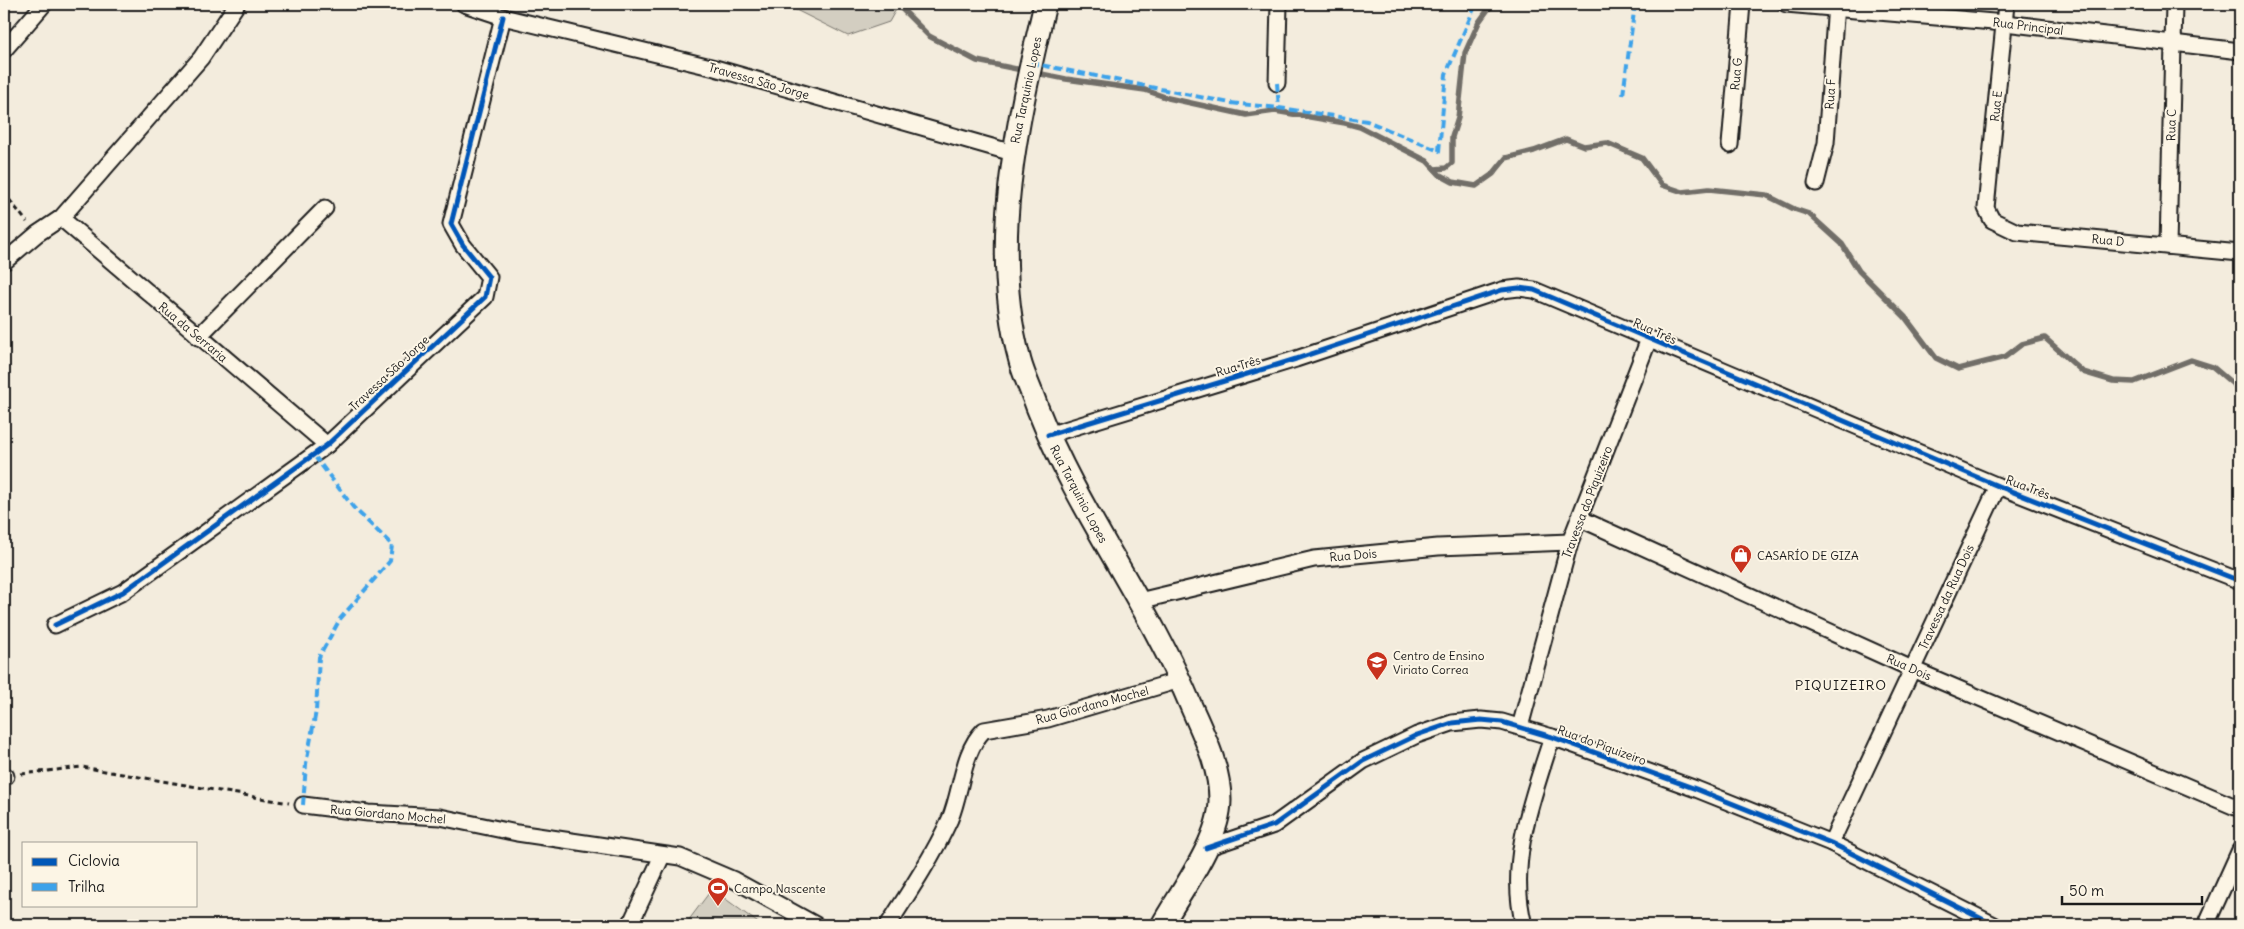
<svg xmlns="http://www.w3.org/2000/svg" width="2244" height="929" viewBox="0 0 2244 929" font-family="Delius,sans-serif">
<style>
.green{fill:#d3cec1;stroke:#78756e}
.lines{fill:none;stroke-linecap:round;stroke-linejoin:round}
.stream{stroke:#716e68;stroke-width:5.5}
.street-casing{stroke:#1c1c1c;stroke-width:19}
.secondary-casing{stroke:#1c1c1c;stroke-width:25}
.path{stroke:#1c1c1c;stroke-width:3;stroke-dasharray:5 4;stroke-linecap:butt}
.street{stroke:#fcf5e5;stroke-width:15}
.secondary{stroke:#fcf5e5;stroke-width:21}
.quiet{stroke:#3da2ea;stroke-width:4;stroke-dasharray:8 4;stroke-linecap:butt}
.cycleway-casing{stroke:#fcf5e5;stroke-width:8}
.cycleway{stroke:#0057b8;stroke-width:5}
.labels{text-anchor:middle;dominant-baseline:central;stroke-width:4;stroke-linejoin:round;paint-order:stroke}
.street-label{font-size:12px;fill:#1c1c1c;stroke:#fcf5e5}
.poi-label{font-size:12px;fill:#1c1c1c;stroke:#fcf5e5;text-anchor:start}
.neighbourhood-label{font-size:14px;letter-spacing:1px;fill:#1c1c1c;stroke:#fcf5e5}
</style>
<rect width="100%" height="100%" fill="#f3ecdd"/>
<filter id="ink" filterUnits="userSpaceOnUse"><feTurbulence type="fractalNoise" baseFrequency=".02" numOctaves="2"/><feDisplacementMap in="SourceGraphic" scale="10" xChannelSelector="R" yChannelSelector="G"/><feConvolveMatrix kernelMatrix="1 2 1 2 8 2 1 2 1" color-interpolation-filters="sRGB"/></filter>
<g filter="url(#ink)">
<g class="green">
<path d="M784,4H899L889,22L848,36Z"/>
<path d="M712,889L761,925H685Z"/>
</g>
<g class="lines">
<g class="stream">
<path d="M897,4L929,36L977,61L1066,79L1145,90L1168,98L1246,115L1275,111L1345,123L1360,127L1427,161L1440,175L1453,182L1476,186L1493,174L1506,158L1534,151L1566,139L1584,146L1607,143L1642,158L1662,185L1683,192L1709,189L1766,195L1794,209L1809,214L1842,244L1859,271L1905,317L1936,358L1958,369L2005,357L2022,344L2045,338L2083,372L2113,381L2134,382L2191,360L2213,367L2240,390"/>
<path d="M1435,169L1446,168L1452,163V137L1458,118L1465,53L1479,22L1492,4"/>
</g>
<g class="street-casing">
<g id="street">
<path d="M464,4L503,17L715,68L1013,153"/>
<path d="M1786,4L2005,23L2240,51"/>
<path d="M2006,4L1986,208L1992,220L2017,232L2240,253"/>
<path d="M4,50L44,4"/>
<path d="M1277,83L1279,4"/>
<path d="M1730,145L1742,4"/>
<path d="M1816,183L1826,143L1836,4"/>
<path d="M61,218L327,445"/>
<path d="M2168,246L2174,4"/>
<path d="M4,262L37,234L61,218L201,58L237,4"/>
<path d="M198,337L325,208"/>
<path d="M1048,435L1296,359L1502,290L1519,288L1534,290L1998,486L2240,581"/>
<path d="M1581,519L1912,669L2240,809"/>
<path d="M1139,601L1314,559L1438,547L1570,542"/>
<path d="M55,625L123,592L327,445L485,297L489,277L463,245L451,224L503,17"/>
<path d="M1520,727L1570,542L1649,339"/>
<path d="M4,776H6"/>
<path d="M303,805L368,813L440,817L517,833L680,857L734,880L816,925"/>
<path d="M1831,843L1998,486"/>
<path d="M1206,848L1274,825L1363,761L1417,735L1452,723L1481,720L1502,722L1552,737L1696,789L1831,843L1994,925"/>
<path d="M630,925L662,856"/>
<path d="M888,925C910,891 933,856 950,819C962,790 962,752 984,730L1048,719L1180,680"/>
<path d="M1524,925C1507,862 1533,797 1552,737"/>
<path d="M2206,925L2240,850"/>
</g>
</g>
<g class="secondary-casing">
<path id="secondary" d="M1045,4C1018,119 988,243 1020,361C1024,376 1032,392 1037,407C1078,512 1148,602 1191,706C1204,736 1220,767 1220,800C1220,840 1181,891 1162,925"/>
</g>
<g class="path">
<path d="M4,193L27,222"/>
<path d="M21,774L82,767L289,803"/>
</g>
<use href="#street" class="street"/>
<use href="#secondary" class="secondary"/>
<g class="quiet">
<path d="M1031,63L1230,103L1279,108"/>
<path d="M1277,83L1279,108L1367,121L1439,151L1446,74L1476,4"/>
<path d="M1623,95L1635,4"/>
<path d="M303,805L306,764L316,711L319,657L340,619L390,561L392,545L353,507L313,454"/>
</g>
<g class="cycleway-casing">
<g id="cycleway">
<path d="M1048,435L1296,359L1502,290L1519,288L1534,290L1998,486L2240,581"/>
<path d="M55,625L123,592L327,445L485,297L489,277L463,245L451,224L503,17"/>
<path d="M1206,848L1274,825L1363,761L1417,735L1452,723L1481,720L1502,722L1552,737L1696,789L1831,843L1994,925"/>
</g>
</g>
<use href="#cycleway" class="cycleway"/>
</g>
</g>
<defs>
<g id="shop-pin" transform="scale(1.125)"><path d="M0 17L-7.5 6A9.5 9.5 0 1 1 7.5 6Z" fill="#c8321e" stroke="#fcf5e5"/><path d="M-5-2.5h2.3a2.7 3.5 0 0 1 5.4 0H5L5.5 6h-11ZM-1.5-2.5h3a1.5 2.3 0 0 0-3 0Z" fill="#fff"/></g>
<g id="school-pin" transform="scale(1.125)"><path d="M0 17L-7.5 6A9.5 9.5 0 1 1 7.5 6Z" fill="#c8321e" stroke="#fcf5e5"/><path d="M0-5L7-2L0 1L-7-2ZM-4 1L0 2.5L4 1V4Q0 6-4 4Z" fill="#fff"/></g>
<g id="stadium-pin" transform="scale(1.125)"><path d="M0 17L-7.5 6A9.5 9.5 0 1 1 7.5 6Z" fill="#c8321e" stroke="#fcf5e5"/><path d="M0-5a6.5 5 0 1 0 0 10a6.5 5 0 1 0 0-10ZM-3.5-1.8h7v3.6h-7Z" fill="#fff"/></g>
</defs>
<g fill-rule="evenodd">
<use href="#shop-pin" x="1741" y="555"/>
<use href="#school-pin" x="1377" y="662"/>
<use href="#stadium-pin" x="718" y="888"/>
</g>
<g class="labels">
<g class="street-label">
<text transform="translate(2028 26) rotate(7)">Rua Principal</text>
<text transform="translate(1736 74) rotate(-85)">Rua G</text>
<text transform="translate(759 81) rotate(16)">Travessa São Jorge</text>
<text transform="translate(1026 90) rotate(-78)">Rua Tarquinio Lopes</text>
<text transform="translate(1830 94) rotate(-86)">Rua F</text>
<text transform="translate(1996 106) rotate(-84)">Rua E</text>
<text transform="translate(2171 125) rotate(-89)">Rua C</text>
<text transform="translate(2108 240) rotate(5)">Rua D</text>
<text transform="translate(1655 331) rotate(24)">Rua Três</text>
<text transform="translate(193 332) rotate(40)">Rua da Serraria</text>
<text transform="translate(1238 366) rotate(-17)">Rua Três</text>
<text transform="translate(389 373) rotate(-43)">Travessa São Jorge</text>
<text transform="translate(2028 487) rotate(21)">Rua Três</text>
<text transform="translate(1079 494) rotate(62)">Rua Tarquinio Lopes</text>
<text transform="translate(1587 502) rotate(-69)">Travessa do Piquizeiro</text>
<text transform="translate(1353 555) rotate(-5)">Rua Dois</text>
<text transform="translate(1946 597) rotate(-65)">Travessa da Rua Dois</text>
<text transform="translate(1909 667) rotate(24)">Rua Dois</text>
<text transform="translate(1092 705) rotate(-15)">Rua Giordano Mochel</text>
<text transform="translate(1602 745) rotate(20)">Rua do Piquizeiro</text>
<text transform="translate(388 814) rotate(5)">Rua Giordano Mochel</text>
</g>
<g class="poi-label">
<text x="1757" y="555">CASARÍO DE GIZA</text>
<text x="1393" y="655">Centro de Ensino<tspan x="1393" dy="14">Viriato Correa</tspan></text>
<text x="734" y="888">Campo Nascente</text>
</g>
<g class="neighbourhood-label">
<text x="1841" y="685">PIQUIZEIRO</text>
</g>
</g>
<rect width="2244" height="929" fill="none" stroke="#fcf5e5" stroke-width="20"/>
<rect x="10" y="10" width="2224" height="909" fill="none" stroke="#1c1c1c" stroke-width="2" filter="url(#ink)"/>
<rect x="22" y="842" width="175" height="65" fill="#fcf5e5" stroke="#a29e95"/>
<rect x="32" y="858" width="25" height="8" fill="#0057b8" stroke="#a29e95"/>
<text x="68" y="866" font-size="15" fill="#1c1c1c">Ciclovia</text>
<rect x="32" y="883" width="25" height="8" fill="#3da2ea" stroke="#a29e95"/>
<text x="68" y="892" font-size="15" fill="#1c1c1c">Trilha</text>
<path d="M2062 896v8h140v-8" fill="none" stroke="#1c1c1c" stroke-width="2.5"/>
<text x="2069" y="896" font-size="15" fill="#1c1c1c" stroke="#fcf5e5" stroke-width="4" paint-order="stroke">50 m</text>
</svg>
